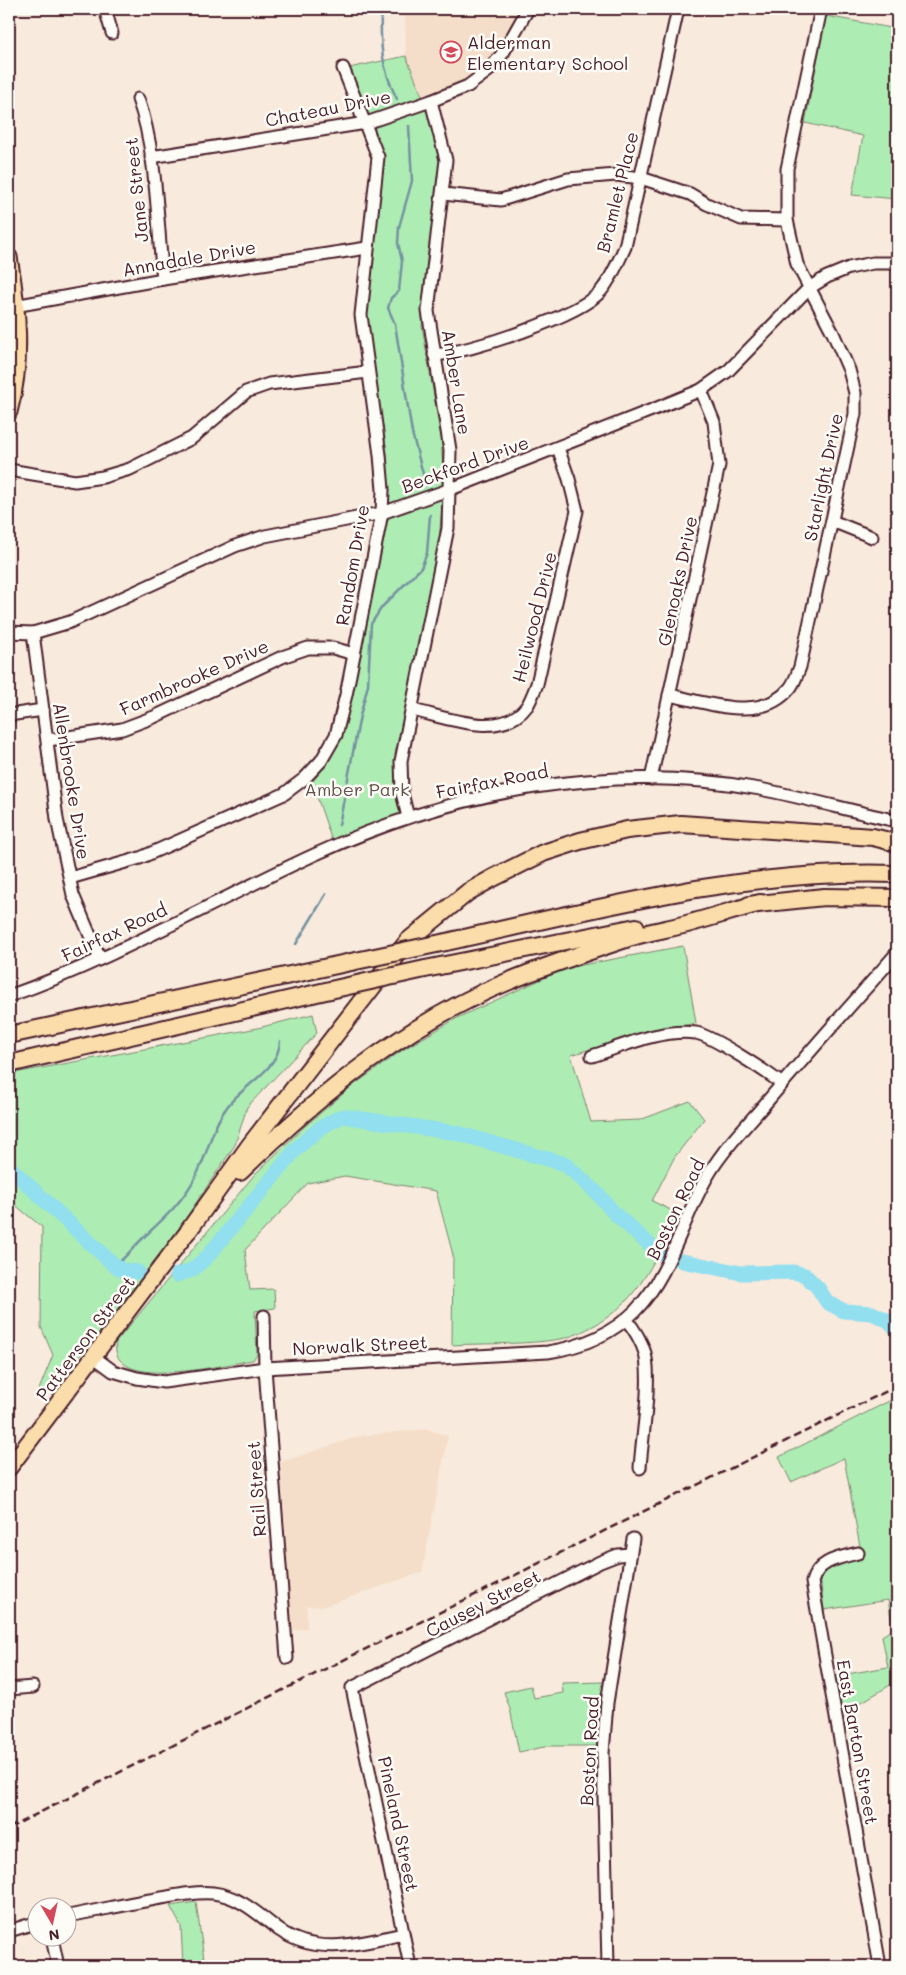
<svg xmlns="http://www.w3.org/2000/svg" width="906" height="1975" viewBox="0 0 906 1975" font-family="Mali,sans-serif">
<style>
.built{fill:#f5dec9}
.green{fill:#adecb3;stroke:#7c866f}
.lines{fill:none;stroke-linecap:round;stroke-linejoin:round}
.stream{stroke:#7592a1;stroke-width:2.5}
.river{stroke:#91dfef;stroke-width:15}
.minor-casing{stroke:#4a1f2b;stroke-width:15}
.major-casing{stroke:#4a1f2b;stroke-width:19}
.highway-casing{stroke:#4a1f2b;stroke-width:20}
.minor{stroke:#fdfcf7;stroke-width:11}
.major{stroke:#fbddab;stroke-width:15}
.highway{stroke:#fbddab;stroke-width:16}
.rail{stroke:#4a1f2b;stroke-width:2.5;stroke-dasharray:8 4;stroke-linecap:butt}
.highway-bridge-casing{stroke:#4a1f2b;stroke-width:20;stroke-linecap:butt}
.highway-bridge{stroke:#fbddab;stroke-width:16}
.labels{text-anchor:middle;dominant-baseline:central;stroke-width:5;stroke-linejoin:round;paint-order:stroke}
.poi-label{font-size:18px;fill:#4a1f2b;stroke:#fdfcf7;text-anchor:start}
.street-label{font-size:18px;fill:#4a1f2b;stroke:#fdfcf7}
.park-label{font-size:18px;fill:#63524d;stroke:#fdfcf7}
</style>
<rect width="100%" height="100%" fill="#f8eadc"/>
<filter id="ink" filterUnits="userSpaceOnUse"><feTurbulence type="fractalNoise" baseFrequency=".02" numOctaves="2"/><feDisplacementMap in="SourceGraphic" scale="10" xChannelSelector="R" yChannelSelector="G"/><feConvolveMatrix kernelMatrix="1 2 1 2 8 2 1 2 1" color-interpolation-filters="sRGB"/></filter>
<g filter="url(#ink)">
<g class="built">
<path d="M405,9H520L498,49L476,73L457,84L422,97L406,56Z"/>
<path d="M427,1429L448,1436L422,1572L322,1607L307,1606V1628L291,1630L281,1462L360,1436Z"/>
</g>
<g class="green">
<path d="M826,16L897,29V199L852,195L863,136L805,123Z"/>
<path d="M406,56C421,93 439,133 440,173L422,326L441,437L444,483L439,541L396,769L400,816L332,841L312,782C328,764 338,747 346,724L385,529L388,497L387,453L365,318L384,166L376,132L349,68Z"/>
<path d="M683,946L696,1023L631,1037L571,1055L591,1122L640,1120L690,1101L704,1119L674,1158L652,1201L677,1213C657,1257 640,1300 595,1325C584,1331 572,1337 560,1339C526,1345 487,1343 452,1345L453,1255L436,1191L345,1176L308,1183L245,1250L250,1290L274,1289L275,1308L255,1311L257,1354L253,1360C226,1364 108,1394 116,1342L255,1174L305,1126L351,1087L404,1049L459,1017L566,968Z"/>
<path d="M313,1014L317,1033L247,1107L235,1145L169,1243L93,1340L44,1397L38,1392L53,1355L41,1327L42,1227L9,1200V1074L258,1028Z"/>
<path d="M897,1397V1681L842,1714L835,1676L888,1667L882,1636L893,1629L888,1600L824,1610L820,1576L824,1571L862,1558L844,1458L791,1482L779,1457Z"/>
<path d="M604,1682L597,1746H549L519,1752L510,1709L504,1692L531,1686L534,1698L563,1693L562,1683Z"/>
<path d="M196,1902L205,1966H183L181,1926L170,1906Z"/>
</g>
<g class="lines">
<g class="stream">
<path d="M381,9C380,44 381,67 397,99"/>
<path d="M409,126L412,181L399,227L398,243L402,261L399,291L391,298L388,308L395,324L412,433L426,485"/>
<path d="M339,825L360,716L368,685L371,624L382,607L421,568L427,553L430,515"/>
<path d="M296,944L326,894"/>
<path d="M115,1266C125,1258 133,1248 142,1239C162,1220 183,1202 196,1176C208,1154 211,1128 227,1107C243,1085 279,1070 280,1041"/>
</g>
<g class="river">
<path d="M9,1167L115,1266L122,1270L138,1272"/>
<path d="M682,1261L741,1273L793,1272L805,1275L818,1288L827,1302L844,1311L872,1313L889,1321L897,1330"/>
<path d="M177,1275L192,1270L208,1256L296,1149L320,1128L342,1116L457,1133L565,1164L598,1194L614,1213L659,1253"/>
</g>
<g class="minor-casing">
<g id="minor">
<path d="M105,9L112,33"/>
<path d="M138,99C157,151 157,222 163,279"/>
<path d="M151,157L366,123L431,101L468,86L488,71L503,53L528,9"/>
<path d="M443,194L501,200L568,179L616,175L641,178L690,194L707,204L741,219L787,220"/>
<path d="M9,307L163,279L367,248"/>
<path d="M434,355C468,353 580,316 601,291C612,278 618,262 625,247L678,9"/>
<path d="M9,470L75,481L103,477L130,469L192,438L246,392L269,384L368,372"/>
<path d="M832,521L872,537"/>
<path d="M9,632L33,633L70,622L235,546L265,536L382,513L451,489L657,408L701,390L728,371L809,288L827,277L849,268L873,263H897"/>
<path d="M33,633L57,819L73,895L100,959"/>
<path d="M669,695C707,702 761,724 790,688C795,682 797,674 800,667L855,414V393L849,370L833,333L797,264L787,220V169L821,9"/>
<path d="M412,710C446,717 502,741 527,706C531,700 534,691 537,684L577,511L569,479L558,448"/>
<path d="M9,715L43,710"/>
<path d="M48,740L122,729L154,717L282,657L308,648H333L354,654"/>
<path d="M651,779L719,465L714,422L701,390"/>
<path d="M408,817L402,793L401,761L448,528L450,450L428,311L446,160L431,101"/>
<path d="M70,878L140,858L284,794L304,779L321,761L336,735L346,695L382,513L383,490L380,455L361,315L378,157L343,68"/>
<path d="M9,996C115,959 213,901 316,854C453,791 610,761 760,789C806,798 851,811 897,821"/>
<path d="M592,1056C623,1046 662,1028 696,1033C712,1036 767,1072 782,1084"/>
<path d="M264,1316L265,1368L287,1658"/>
<path d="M626,1319C634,1329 641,1340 645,1353C652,1383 642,1436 640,1468"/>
<path d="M94,1357L113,1371L137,1378L164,1382L265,1368L548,1352C581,1347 611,1335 635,1311C673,1272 682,1217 710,1172C725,1147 746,1126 765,1104C808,1053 853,1003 897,953"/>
<path d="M858,1553C839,1558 818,1560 812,1582L880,1966"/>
<path d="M9,1689L33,1687"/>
<path d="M68,1916C95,1911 122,1905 150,1900C170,1897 193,1891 213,1893C240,1896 259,1915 279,1930C317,1957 362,1943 403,1934"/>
<path d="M9,1931L38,1922"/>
<path d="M52,1938L58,1966"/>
<path d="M410,1966L352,1688L600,1562L618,1555L630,1554"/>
<path d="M608,1966L603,1753L607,1703L633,1539"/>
</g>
</g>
<g class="major-casing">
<g id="major">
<path d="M9,257C18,308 23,362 9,412"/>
<path d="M9,1468L189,1230"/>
</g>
</g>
<g class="highway-casing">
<g id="highway">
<path d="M749,905L824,897L897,898"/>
<path d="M446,942C593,910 745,868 897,874"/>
<path d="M425,969L636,927"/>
<path d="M9,1035L351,962"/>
<path d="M9,1064L330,990"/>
<path d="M240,1172C318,1096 405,1024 507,982C547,965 590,951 632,937C652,931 674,928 694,922C716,916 738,909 760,903"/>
<path d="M189,1230L250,1145L408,941L468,892L493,878L543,853L580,841L627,830L681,824L873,837L897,843"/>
</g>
</g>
<use href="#minor" class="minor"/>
<use href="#major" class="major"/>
<use href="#highway" class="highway"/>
<path class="rail" d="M9,1828L291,1686L897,1386"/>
<g class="highway-bridge-casing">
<g id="highway-bridge">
<path d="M351,962L446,942"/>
<path d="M330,990L425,969"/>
</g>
</g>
<use href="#highway-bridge" class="highway-bridge"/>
</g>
</g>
<defs>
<g id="school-ring" transform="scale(1.125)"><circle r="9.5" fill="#fdfcf7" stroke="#d1495b" stroke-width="1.5"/><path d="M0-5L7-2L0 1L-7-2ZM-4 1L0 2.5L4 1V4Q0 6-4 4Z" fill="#d1495b"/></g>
</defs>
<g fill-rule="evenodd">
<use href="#school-ring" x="451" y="52"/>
</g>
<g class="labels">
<g class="poi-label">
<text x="467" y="42">Alderman<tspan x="467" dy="21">Elementary School</tspan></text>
</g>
<g class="street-label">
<text transform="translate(328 108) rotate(-11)">Chateau Drive</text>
<text transform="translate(136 190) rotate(-96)">Jane Street</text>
<text transform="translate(617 192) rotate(-76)">Bramlet Place</text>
<text transform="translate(189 258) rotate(-10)">Annadale Drive</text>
<text transform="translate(457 382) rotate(81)">Amber Lane</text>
<text transform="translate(465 464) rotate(-20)">Beckford Drive</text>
<text transform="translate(823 477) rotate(-78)">Starlight Drive</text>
<text transform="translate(352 565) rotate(-80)">Random Drive</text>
<text transform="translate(677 581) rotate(-78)">Glenoaks Drive</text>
<text transform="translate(534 617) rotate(-76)">Heilwood Drive</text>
<text transform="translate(194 677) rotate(-24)">Farmbrooke Drive</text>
<text transform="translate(72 781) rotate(81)">Allenbrooke Drive</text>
<text transform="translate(492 781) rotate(-11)">Fairfax Road</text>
<text transform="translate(114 932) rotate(-25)">Fairfax Road</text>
<text transform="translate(675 1209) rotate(-64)">Boston Road</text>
<text transform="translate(85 1338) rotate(-53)">Patterson Street</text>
<text transform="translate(360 1345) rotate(-3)">Norwalk Street</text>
<text transform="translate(256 1489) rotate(-94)">Rail Street</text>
<text transform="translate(483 1603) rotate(-27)">Causey Street</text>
<text transform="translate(858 1742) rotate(80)">East Barton Street</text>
<text transform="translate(589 1751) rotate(-87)">Boston Road</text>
<text transform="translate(399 1824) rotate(78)">Pineland Street</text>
</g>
<g class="park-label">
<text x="357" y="789">Amber Park</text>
</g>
</g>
<rect width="906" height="1975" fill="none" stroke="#fdfcf7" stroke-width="30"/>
<rect x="15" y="15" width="876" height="1945" fill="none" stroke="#4a1f2b" stroke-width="2" filter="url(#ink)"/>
<g transform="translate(52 1922) rotate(171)"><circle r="24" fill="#fdfcf7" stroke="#b5a4a5"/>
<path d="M0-4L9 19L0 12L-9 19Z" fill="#d1495b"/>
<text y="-8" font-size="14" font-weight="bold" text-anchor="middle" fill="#4a1f2b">N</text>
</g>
</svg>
